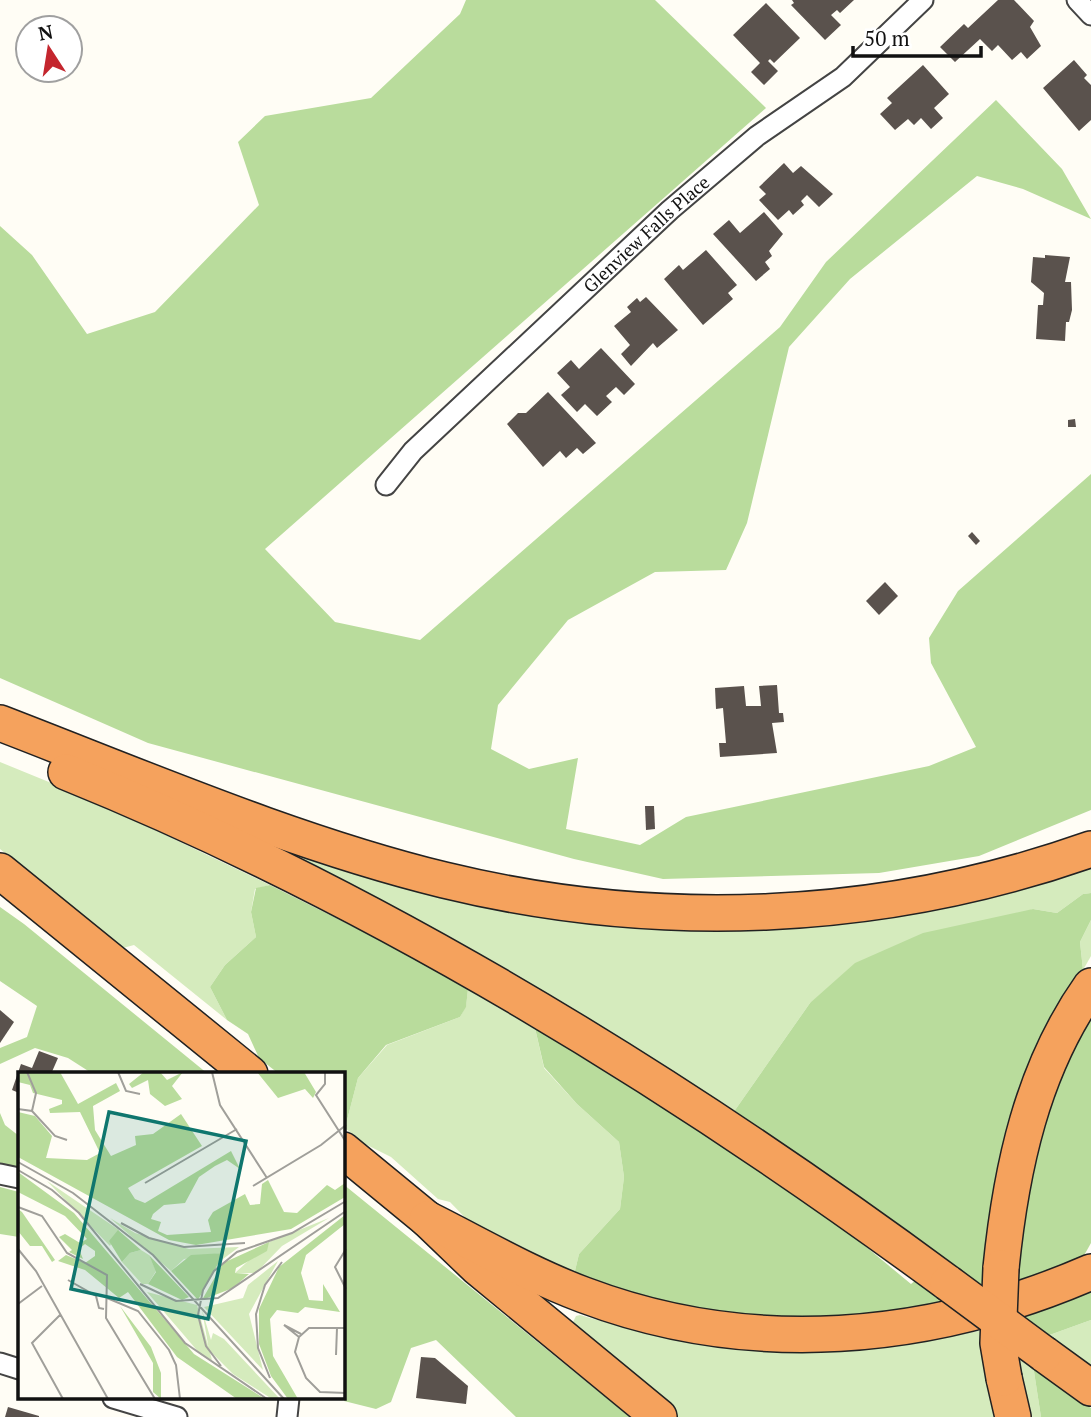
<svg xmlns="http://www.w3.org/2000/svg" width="1091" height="1417" viewBox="0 0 1091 1417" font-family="'PT Serif',serif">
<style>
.green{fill:#d5ebbd}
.forest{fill:#b9dc9c}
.building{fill:#5a524d}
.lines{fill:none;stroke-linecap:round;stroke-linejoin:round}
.street-casing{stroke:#444;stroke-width:23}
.highway-casing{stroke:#222;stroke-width:38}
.street{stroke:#fff;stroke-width:19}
.highway{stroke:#f5a25d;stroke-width:35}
.highway-bridge-casing{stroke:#222;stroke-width:38;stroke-linecap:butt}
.highway-bridge{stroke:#f5a25d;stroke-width:35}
.labels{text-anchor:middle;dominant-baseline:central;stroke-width:7;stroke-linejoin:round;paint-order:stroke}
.street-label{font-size:18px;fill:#111;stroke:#fff}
.inset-road{fill:none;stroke:#a09f9a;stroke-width:2}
.view{fill:#0f766e;fill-opacity:0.15;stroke:#0f766e;stroke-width:3.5}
.inset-edge{fill:none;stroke:#111;stroke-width:3.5}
</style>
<rect width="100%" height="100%" fill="#fffdf5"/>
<g class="green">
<path d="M0,762L88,798L270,885L255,889L251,912L256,937L225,965L210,987L227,1020L134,945L123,948L0,849Z"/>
<path d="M184,805L583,918L1091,863V893L1083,894L1057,913L1033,909L810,1003L733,1113Z"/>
<path d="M1091,920V956L1083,970L1080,942Z"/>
<path d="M468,989L535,1028L544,1068L577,1104L619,1142L624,1177L620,1209L579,1254L574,1275L476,1229L450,1202L438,1199L391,1157L363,1143L345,1128L358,1078L387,1045L460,1017L466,1006Z"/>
<path d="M580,1315C639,1332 704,1347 765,1351C839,1355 912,1345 983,1330L996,1417H676L572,1324L576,1316Z"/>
<path d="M1091,1320V1371L1044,1337Z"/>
<path d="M1017,1353L1033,1365L1041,1417H1027Z"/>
</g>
<g class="forest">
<path d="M466,0H655L766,108L265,549L335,622L420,640L780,327L826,262L996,100L1062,169L1091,219L1023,189L977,176L850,279L789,347L747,523L726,570L655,572L568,620L498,705L491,749L529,769L578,758L566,829L640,845L686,817L929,766L976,747L931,663L929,638L958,591L1091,474V810L979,856L879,873L663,879L574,859L148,743L0,678V226L32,255L87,334L155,312L259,205L238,142L265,116L371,98L460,14Z"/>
<path d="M270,885L400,950L468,989L466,1007L460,1017L386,1045L358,1078L345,1128L343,1074H279L259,1058L248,1034L227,1020L210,987L225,965L256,937L251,912L256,888Z"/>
<path d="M1091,893V920L1080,942L1083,970L1049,1029L984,1292L733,1113L810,1003L855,963L923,933L1033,909L1057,913L1083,894Z"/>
<path d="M0,907L24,924L208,1074H93L68,1058L35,1048L0,1064V1048L27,1037L37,1006L0,981Z"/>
<path d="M1091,1004V1243L1082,1259L1014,1286L1028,1154Z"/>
<path d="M535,1028L604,1068L824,1212L911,1284L916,1280L955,1307L800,1324L673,1310L574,1275L579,1254L620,1209L624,1177L619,1142L577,1104L544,1067Z"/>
<path d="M0,1113L5,1125L19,1136V1170L0,1166Z"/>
<path d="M343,1184L630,1417H516L436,1340L411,1348L391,1402L376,1409L344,1401Z"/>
<path d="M0,1187L19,1192V1237L0,1234Z"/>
<path d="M1091,1290V1320L1044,1337L1019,1319Z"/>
<path d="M1033,1365L1091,1408V1417H1041Z"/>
</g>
<g class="building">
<path d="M792,0H854L840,13L837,10L831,15L841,25L825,40L791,5L794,3Z"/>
<path d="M998,0H1014L1034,21L1030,27L1041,46L1027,59L1021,52L1012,60L998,45L992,51L980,39L955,62L940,47L964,24L968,28Z"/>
<path d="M766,3L800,38L774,63L770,59L768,61L778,71L764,85L751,72L760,63L733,35Z"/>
<path d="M1074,60L1087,75L1084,78L1091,85V120L1079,131L1043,88Z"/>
<path d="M923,65L949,94L934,108L943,118L931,129L921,118L914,125L908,119L895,130L880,114L892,103L887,98Z"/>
<path d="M784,163L793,173L801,166L833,194L819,207L807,195L801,201L804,205L793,215L789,210L778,220L759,200L766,194L759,187Z"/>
<path d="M764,212L783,234L769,251L772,256L765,262L770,269L756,281L713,234L729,220L740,233Z"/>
<path d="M706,250L737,285L728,293L733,299L703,325L664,279L679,265L683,270Z"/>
<path d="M1045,255L1070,257L1065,282H1071L1072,310L1069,322H1066L1065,341L1036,339L1038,305H1043L1044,293L1031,282L1033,257L1045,258Z"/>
<path d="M646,297L678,330L657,348L653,343L631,366L621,354L630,345L614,326L631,312L627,307L637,298L640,302Z"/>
<path d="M601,348L635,384L624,395L616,387L606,396L612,402L597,416L585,404L577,412L561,395L570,387L557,373L571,360L579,369Z"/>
<path d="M548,392L596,443L583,454L577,448L566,458L560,451L543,467L507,424L518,413H526Z"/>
<path d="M1075,419L1076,427H1068V420Z"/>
<path d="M972,532L980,541L976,545L968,536Z"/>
<path d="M885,582L898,596L879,615L866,601Z"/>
<path d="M777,685L779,713H783L784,722L772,723L777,753L720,757L719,743H726L723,708L716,709L715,688L744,686L746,706H761L759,686Z"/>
<path d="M645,806H654L655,829L646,830Z"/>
<path d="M0,1010L14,1022L0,1043Z"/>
<path d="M39,1051L58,1058L51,1074H19V1093L12,1090L21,1064L32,1068Z"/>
<path d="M421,1357L435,1358L468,1386L466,1404L416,1398Z"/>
<path d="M8,1407L39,1416V1417H5Z"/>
</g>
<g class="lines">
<g class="street-casing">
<g id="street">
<path d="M1077,0L1091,15"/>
<path id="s1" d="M386,485L413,451L670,210L757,136L843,77L923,0"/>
<path d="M0,1174L19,1178"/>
<path d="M0,1363L19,1369"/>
<path d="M113,1398L177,1417"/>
<path d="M287,1417L289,1398"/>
</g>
</g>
<g class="highway-casing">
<g id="highway">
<path d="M0,723C143,778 296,844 444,880C658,932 882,923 1091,849"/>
<path d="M66,772C380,899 677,1083 948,1283"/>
<path d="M0,871L250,1074"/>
<path d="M343,1150L427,1219L477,1267L659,1417"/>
<path d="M427,1219C479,1245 530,1275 584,1295C751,1358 930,1342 1091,1272"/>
<path d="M1001,1268C1011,1169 1032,1069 1091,986"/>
<path d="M1044,1354L1091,1388"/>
<path d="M1004,1378L1013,1417"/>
</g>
</g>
<use href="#street" class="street"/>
<use href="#highway" class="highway"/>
<g class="highway-bridge-casing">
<g id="highway-bridge">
<path d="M1001,1268L998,1343L1004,1378"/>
<path d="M948,1283L1044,1354"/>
</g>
</g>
<use href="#highway-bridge" class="highway-bridge"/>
</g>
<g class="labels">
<g class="street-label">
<text stroke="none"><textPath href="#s1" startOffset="362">Glenview Falls Place</textPath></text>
</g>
</g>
<g transform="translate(18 1072)">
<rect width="327" height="327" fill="#fffdf5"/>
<path d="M29,109L101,158L92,174ZM92,146L117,161L171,177L221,175L201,190L203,181L166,187L153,199ZM311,146L264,174L238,201H217L251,170ZM123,178L131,183L138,199L130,212H124L104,190L112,181ZM260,189L231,242L245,298L186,235L225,226L230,213ZM129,220L179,233L194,288L183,283ZM184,238L193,268L195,261L206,267L262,327H254L215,302L191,278Z" fill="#d5ebbd"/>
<path d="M0,0H42L60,32L98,11L102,19L75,34L77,58L93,84L118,73L117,64L135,62L163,42L184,74L110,116L117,127L127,131L213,79L222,97L209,88L197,94L181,105L167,131L146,133L135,142L133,147L143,150L140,159L149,163L193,160L190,148L195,140L227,122L232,133L242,132L244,112L250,108L266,140L279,141L309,113L317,118L327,111V125L273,157L178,173L151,168L0,85V40L17,44L34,64L28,86L69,88L82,81L62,40L32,41L31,37L44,32V28L15,21L12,13L0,10ZM126,0H142L149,8L165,0L154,14L164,27L147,34L132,22L130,8L114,16L111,12ZM239,0H286L298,20L295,26L287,17L260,26ZM0,100L56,141L176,282L247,327H219L159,285L110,220L101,226L67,198L40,189L48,183L67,191L77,184V179L67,172L61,177L65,187L51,180L54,178L41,165L47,162L62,171L69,167L47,144L0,120ZM0,137L4,140L37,188L34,190L24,174H12L0,159ZM327,143V152L288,183L283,201L291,228L305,229V212L322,240L287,235L280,241L259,238L252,247L255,284L280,327H270L253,304L241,272V237L261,195ZM100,158L123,178L112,181L104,190L91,169ZM251,170L249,179L218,196L217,201L231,202L215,216L184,228L205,191ZM206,181L180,228L153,199L173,183ZM131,183L171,225L164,228L130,212L138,200ZM102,234L133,275L143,301V327L135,320V291Z" fill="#b9dc9c"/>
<path class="inset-road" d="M9,0L18,21L14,39M100,0L108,19L122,22M194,0L202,33L249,106M307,0V12L298,23L328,70M0,37L14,39L37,64L49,68M0,90L55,121L135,183L266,327M0,98L34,118L61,141L167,271L249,327M127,111L219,57M235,114L303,73L328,53M0,135L24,144L49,181L89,203L88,246L137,327M103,151L131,166L166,175L227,171M0,177L18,199L90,327M328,177L317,195L328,217M50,208L78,224L81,236L86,237M122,212L158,229L200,226L328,139M89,226L120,239L151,278L158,293L162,327M0,232L24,214M42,243L14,271L45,327M328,256H291L281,265L277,280L288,306L302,320L328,321M281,265L266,253L283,262M318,283L319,256M203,294L188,274L180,243L185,218L196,199L219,180L274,161L328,129M252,306L240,276L238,242L247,213L264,190"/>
<path class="view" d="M91,40L228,69L190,247L53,217Z"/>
<rect width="327" height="327" class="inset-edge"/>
</g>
<g transform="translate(49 49) rotate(348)"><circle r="33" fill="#ffffff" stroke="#a0a0a0" stroke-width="2"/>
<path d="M0-5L12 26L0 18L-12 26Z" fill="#c4262e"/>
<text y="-10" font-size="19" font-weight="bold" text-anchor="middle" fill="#111111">N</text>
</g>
<path d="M853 46v10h128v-10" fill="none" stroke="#111111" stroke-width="3.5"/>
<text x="864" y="46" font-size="21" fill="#111111" stroke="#ffffff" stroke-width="5" paint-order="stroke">50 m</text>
</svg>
